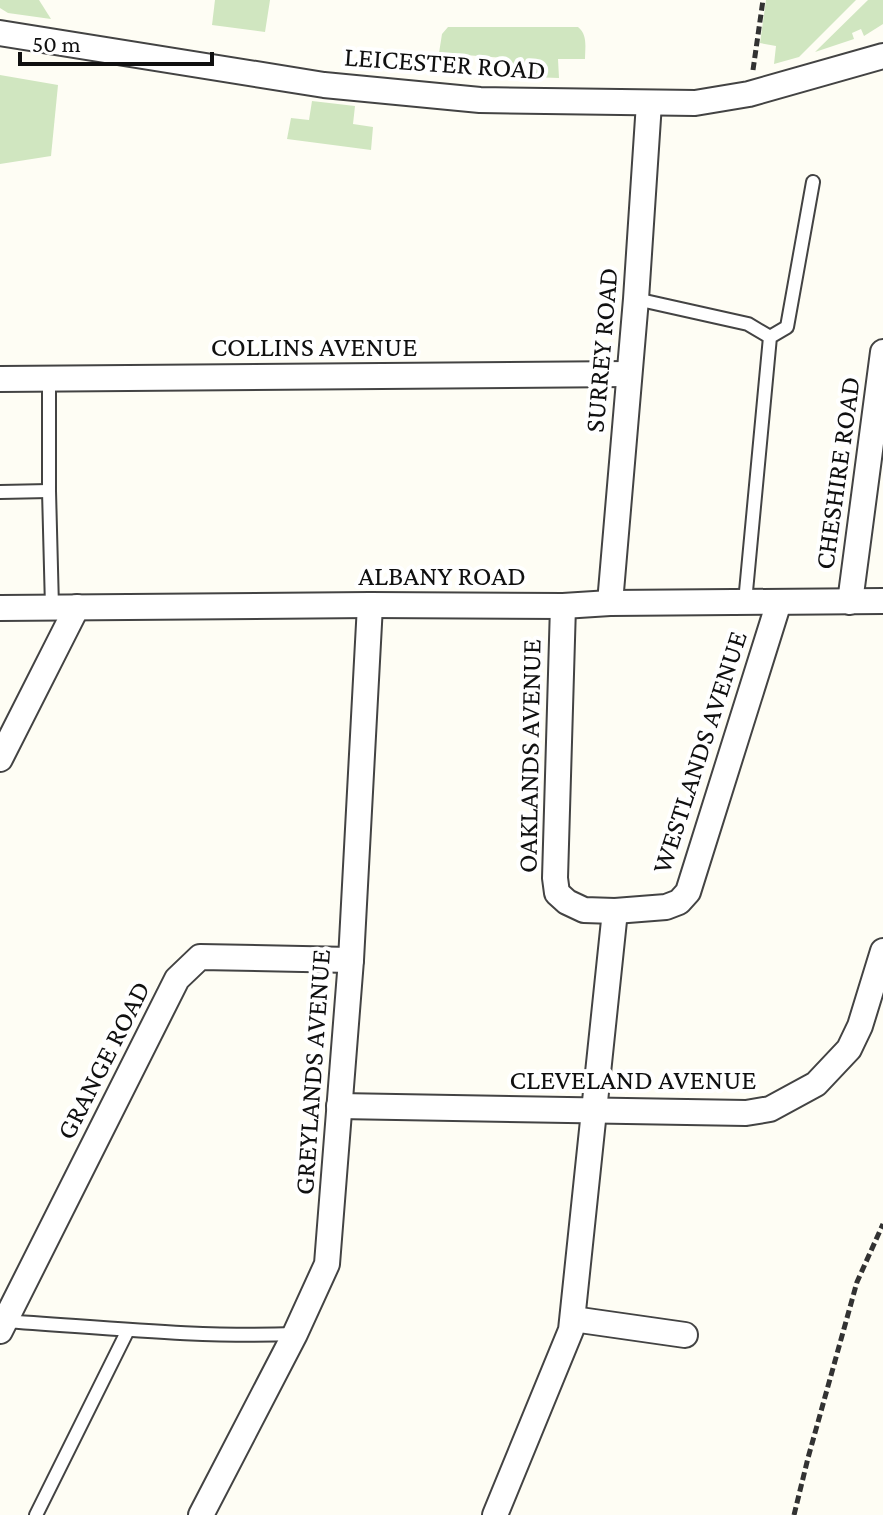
<svg xmlns="http://www.w3.org/2000/svg" width="883" height="1515" viewBox="0 0 883 1515" font-family="'Crimson Pro',serif">
<style>
.green{fill:#d0e6c0}
.lines{fill:none;stroke-linecap:round;stroke-linejoin:round}
.service-casing{stroke:#434343;stroke-width:16}
.minor-casing{stroke:#434343;stroke-width:28}
.path{stroke:#323232;stroke-width:5;stroke-dasharray:8 4;stroke-linecap:butt}
.service{stroke:#fff;stroke-width:12}
.minor{stroke:#fff;stroke-width:24}
.labels{text-anchor:middle;dominant-baseline:central;stroke-width:8;stroke-linejoin:round;paint-order:stroke}
.street-label{font-size:28px;fill:#101010;stroke:#fff}
</style>
<rect width="100%" height="100%" fill="#fefdf4"/>
<g class="green">
<path d="M0,0H39L51,19L8,13L0,8Z"/>
<path d="M215,0H270L265,32L212,25Z"/>
<path d="M766,0H856L799,57L774,64L776,46L760,43Z"/>
<path d="M868,0H883V24L864,36L861,29L852,33L854,39L815,52Z"/>
<path d="M448,27H578C588,35 585,48 585,59H558L559,78L504,76V58L439,53L442,34Z"/>
<path d="M0,75L58,85L51,156L0,164Z"/>
<path d="M312,101L355,106L353,124L373,127L371,150L287,139L291,118L309,120Z"/>
</g>
<g class="lines">
<g class="service-casing">
<g id="service">
<path d="M636,299L748,324L770,337"/>
<path d="M49,378V491L52,607"/>
<path d="M0,492L49,491"/>
<path d="M745,602L770,337L787,327L813,182"/>
<path d="M3,1321C100,1327 198,1338 295,1334"/>
<path d="M36,1515L128,1330"/>
</g>
</g>
<g class="minor-casing">
<g id="minor">
<path d="M0,33L324,85L480,100L695,103L749,94L883,56"/>
<path d="M0,379L629,374"/>
<path d="M850,602L883,352"/>
<path d="M610,603L636,299L649,103"/>
<path d="M563,606L555,878L557,893L567,902L584,910L615,911L666,907L679,902L688,892L779,602"/>
<path d="M0,608L370,605L563,606L610,603L883,601"/>
<path d="M0,759L77,607"/>
<path d="M339,1106L746,1113L770,1109L816,1084L849,1049L860,1026L883,951"/>
<path d="M573,1319L685,1335"/>
<path d="M0,1331L177,979L200,957L351,960"/>
<path d="M201,1515L295,1334L327,1264L351,960L370,605"/>
<path d="M495,1515L571,1330L615,911"/>
</g>
</g>
<g class="path">
<path d="M753,70L763,0"/>
<path d="M794,1515L808,1458L857,1282L883,1224"/>
</g>
<use href="#service" class="service"/>
<use href="#minor" class="minor"/>
</g>
<g class="labels">
<g class="street-label">
<text transform="translate(445 63) rotate(4)">LEICESTER ROAD</text>
<text x="314" y="346">COLLINS AVENUE</text>
<text transform="translate(601 350) rotate(-85)">SURREY ROAD</text>
<text transform="translate(837 473) rotate(-82)">CHESHIRE ROAD</text>
<text x="442" y="575">ALBANY ROAD</text>
<text transform="translate(699 752) rotate(-72)">WESTLANDS AVENUE</text>
<text transform="translate(529 756) rotate(-89)">OAKLANDS AVENUE</text>
<text transform="translate(103 1060) rotate(-63)">GRANGE ROAD</text>
<text transform="translate(312 1072) rotate(-86)">GREYLANDS AVENUE</text>
<text x="633" y="1079">CLEVELAND AVENUE</text>
</g>
</g>
<path d="M20 52v12h192v-12" fill="none" stroke="#101010" stroke-width="4"/>
<text x="32" y="52" font-size="24" fill="#101010" stroke="#ffffff" stroke-width="6" paint-order="stroke">50 m</text>
</svg>
